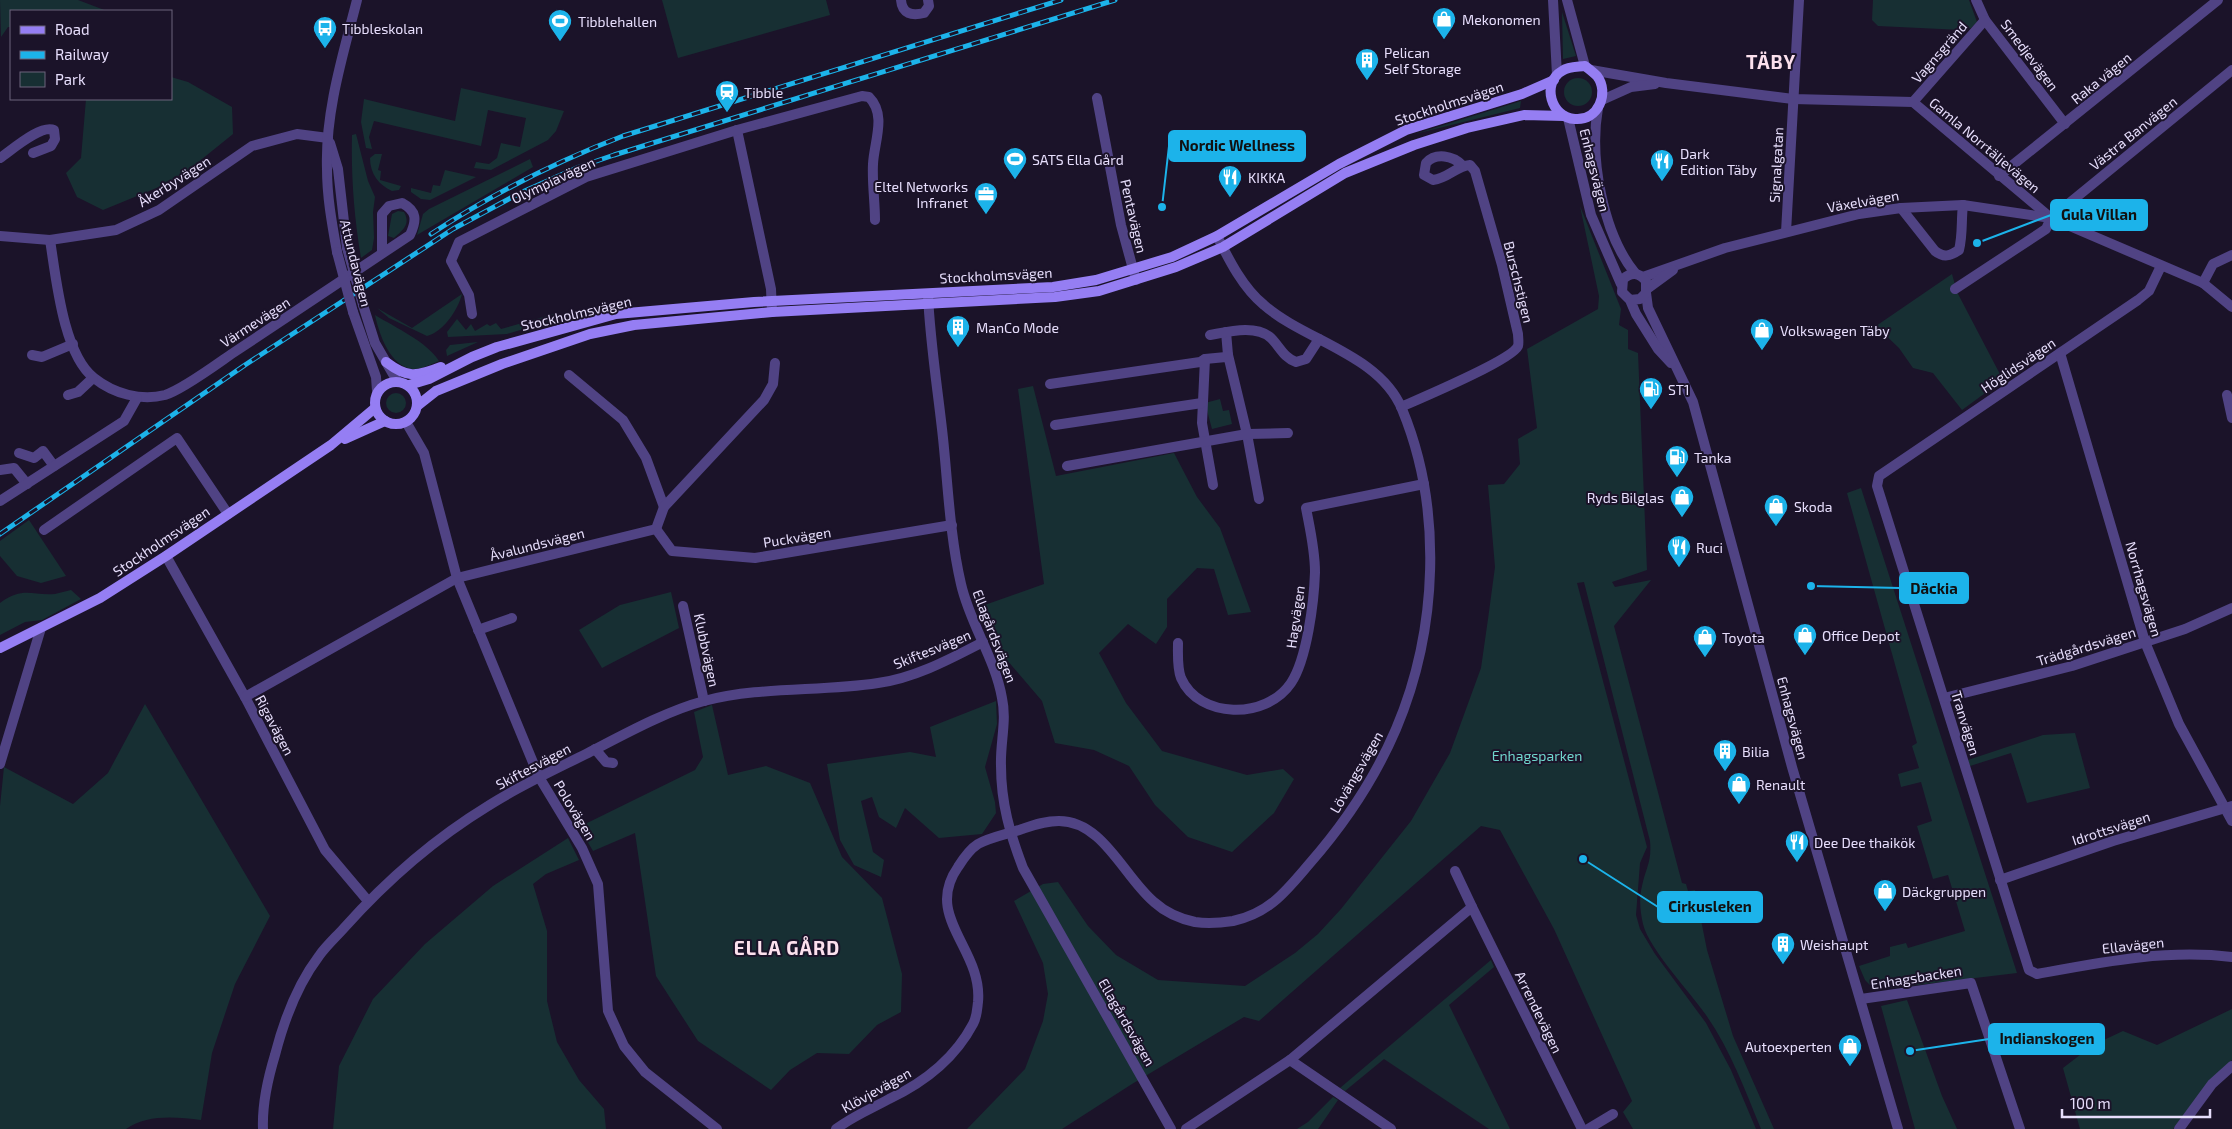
<svg xmlns="http://www.w3.org/2000/svg" width="2232" height="1129" viewBox="0 0 2232 1129" font-family="'Exo 2',sans-serif">
<style>
.green{fill:#172f33}
.lines{fill:none;stroke-linecap:round;stroke-linejoin:round}
.minor{stroke:#504384;stroke-width:10}
.tertiary{stroke:#504384;stroke-width:10}
.secondary{stroke:#957ef3;stroke-width:10}
.rail-casing{stroke:#1cb3ea;stroke-width:5}
.rail{stroke:#1b1329;stroke-width:3;stroke-dasharray:9;stroke-linecap:butt}
.tertiary-bridge{stroke:#504384;stroke-width:10}
.labels{text-anchor:middle;dominant-baseline:central;stroke-width:4;stroke-linejoin:round;paint-order:stroke}
.poi-label{font-size:14px;fill:#e7defc;stroke:#1b1329;text-anchor:start}
.street-label{font-size:14px;fill:#e7defc;stroke:#1b1329}
.park-label{font-size:14px;fill:#70d7ce;stroke:#1b1329}
.district-label{font-size:19px;font-weight:bold;letter-spacing:1px;fill:#fce0ed;stroke:#1b1329}
.leader{fill:none;stroke:#1cb3ea;stroke-width:2}
.callout-dot{fill:#1cb3ea;stroke:#1b1329;stroke-width:2}
.callout{fill:#1cb3ea;stroke:#1cb3ea;stroke-width:2}
.callout-label{font-size:15px;text-anchor:middle;font-weight:bold;fill:#111}
</style>
<rect width="100%" height="100%" fill="#1b1329"/>
<g class="green">
<path d="M0,0H78L107,11H11V27H8L1,37Z"/>
<path d="M662,0H826L830,15L678,58Z"/>
<path d="M1873,0H1969L1977,22L1971,28L1962,30L1878,26L1872,20Z"/>
<path d="M1562,12L1576,56L1563,59Z"/>
<path d="M171,77L188,82L232,107L233,134L176,180L103,210L77,197L66,173L81,158L86,99H171Z"/>
<circle cx="1578" cy="92" r="14"/>
<path d="M461,88L564,111L556,131L548,140L491,170L474,168L476,162L489,164L497,158L501,143L520,147L526,118L488,110L481,146L374,121L369,137L372,149L366,148L361,122L364,99L455,121Z"/>
<path d="M1521,101L1520,108L1415,134Z"/>
<path d="M356,134L368,181L375,197L373,212L374,238L372,250L361,258C354,216 351,176 352,135Z"/>
<path d="M375,154H382L378,170L381,171L380,180L401,186L399,190L392,191C379,185 370,174 370,158Z"/>
<path d="M530,159L533,167L417,235L423,214L429,209Z"/>
<path d="M445,170L476,177L430,200L421,199L411,192V188L431,193L433,185L440,186Z"/>
<path d="M1580,206L1621,309L1619,325L1628,330V349L1638,353L1647,570L1612,582L1615,587L1651,580L1614,626L1682,883L1686,884L1688,891L1695,890L1707,950L1733,1036L1774,1129H1761C1745,1090 1730,1049 1706,1015C1690,992 1649,949 1643,924C1640,911 1639,898 1642,886C1646,867 1652,862 1650,841L1584,582L1577,583L1647,847L1640,863L1636,915L1640,929L1655,954L1706,1023L1731,1070L1756,1129H1633L1623,1112L1632,1101L1554,929L1500,830L1481,826L1259,1021L1244,1017L1132,1084L1062,1129H967L1025,1069L1043,1021L1048,994L1043,963L1014,901L1043,884L1058,882L1088,926L1116,955L1158,980L1245,986L1295,953L1318,934L1341,909L1411,821L1450,753L1481,668L1488,619L1495,567L1488,485L1504,484L1520,464L1518,439L1537,428L1527,349L1598,309L1599,296Z"/>
<path d="M398,211L404,212C411,224 403,230 394,238L388,236L392,214Z"/>
<path d="M1952,274L1957,292L2003,380L1962,410L1933,373L1913,368L1899,348L1876,326Z"/>
<path d="M462,294C458,310 443,332 427,336L389,318L377,308L412,328Z"/>
<path d="M554,314L556,319L507,334L448,337L447,332L457,319L466,330L471,324L475,331L487,324L490,326L496,323L501,329Z"/>
<path d="M375,315C396,328 426,341 439,361C431,364 421,370 412,369C390,366 379,334 375,315Z"/>
<path d="M478,342L447,356L446,350L450,345Z"/>
<path d="M1033,386L1056,476L1174,453L1197,497L1220,528L1251,612L1228,615L1214,569L1197,568L1167,599V627L1156,644L1128,624L1099,653L1126,703L1162,751L1247,775L1283,769L1294,779L1274,813L1232,852L1188,837L1155,805L1129,766L1094,750L1055,743L1042,701L1001,653L979,607L1044,584L1018,389Z"/>
<circle cx="396" cy="403" r="10"/>
<path d="M1220,399L1223,411L1229,410L1232,424L1212,429L1205,403Z"/>
<path d="M1861,488L2017,973L1875,990L1865,980L1859,966L1890,956V947L1906,943L1908,948L1965,931L1948,875L1933,879L1917,826L1932,821L1921,782L1901,787L1898,774L1919,768L1912,746L1917,743L1847,493Z"/>
<path d="M29,520L66,576L41,583L17,576L0,556V541Z"/>
<path d="M71,590L81,599L42,620L25,622L0,635V603C24,586 31,596 55,594C60,593 66,591 71,590Z"/>
<path d="M671,592L679,628L602,668L579,630L620,605Z"/>
<path d="M996,701L997,724L985,767L995,802L996,813L982,834L939,838L905,808L896,828L879,817L872,797L861,801L873,852L884,860L881,877L854,865L840,840L827,764L910,752L936,757L930,727Z"/>
<path d="M145,704L270,916L235,984L212,1053L201,1120C176,1117 147,1114 126,1129H0V806L4,767L73,804L108,773Z"/>
<path d="M712,705L728,775L766,766L810,783L842,857L882,898L902,974L901,1012L877,1025L849,1054L817,1053L790,1070L771,1090L698,1041L656,976L635,833L593,851L579,827L695,770L703,757L694,712Z"/>
<path d="M2075,733L2090,788L2027,803L2011,753L1970,766L1968,760L2043,735Z"/>
<path d="M568,838L579,860L546,874L533,884L547,931V1001L557,1042L579,1080L604,1109L606,1129H333L339,1066L373,999L425,944L493,886Z"/>
<path d="M1491,960L1494,967L1449,1005L1510,1129H1489L1384,1059L1345,1091L1340,1088Z"/>
<path d="M1907,1000L1942,1096L1957,1129H1915L1881,1006Z"/>
<path d="M2232,1009V1060L2203,1092L2183,1119L2173,1129H2080L2063,1068L2093,1045L2123,1031L2157,1045Z"/>
<path d="M1333,1097L1338,1100L1318,1129H1297L1308,1122Z"/>
</g>
<g class="lines">
<g class="minor">
<path d="M901,0C902,14 912,16 924,13L929,6L928,0"/>
<path d="M1976,0L1985,20L2065,124"/>
<path d="M1591,70L1666,83L1793,99L1913,102L2051,218"/>
<path d="M1097,98L1121,225L1136,280"/>
<path d="M1602,100L1631,87L1655,84"/>
<path d="M1913,102L1985,20"/>
<path d="M737,130L771,289L772,312"/>
<path d="M0,158C12,150 41,124 54,130L55,139L51,146L33,153"/>
<path d="M1999,176L2218,0"/>
<path d="M1901,208L1935,251C1944,258 1950,256 1959,250C1963,234 1961,220 1963,205"/>
<path d="M1786,232L1799,0"/>
<path d="M50,240C56,277 63,354 94,378C114,394 141,401 165,395C182,390 217,364 233,353C292,314 351,274 410,235C417,220 417,211 402,203L389,206L382,214V253"/>
<path d="M2161,266L2149,291L2138,300L1879,476L1877,486L2029,970L2037,974C2102,962 2166,949 2232,957"/>
<path d="M2203,283L2213,264L2232,255"/>
<path d="M1955,289L2046,229L2051,218L2232,70"/>
<path d="M928,295C930,342 938,391 943,438C948,486 950,537 961,584C970,624 995,658 1002,698C1007,721 1000,743 1001,766C1001,803 1010,834 1023,868L1171,1129"/>
<path d="M472,314L469,295L451,261L459,242L586,177L737,130L862,96L869,97C887,115 874,142 873,164C872,183 875,202 875,220"/>
<path d="M1226,332L1228,355"/>
<path d="M1210,335C1227,332 1256,324 1271,338C1280,347 1284,358 1296,362L1306,359L1319,339"/>
<path d="M2060,353L2145,642L2179,724L2232,821"/>
<path d="M32,355L42,357L73,344"/>
<path d="M1205,359L1226,357L1228,355L1247,434L1259,499"/>
<path d="M569,375L623,420L646,458L664,507"/>
<path d="M1050,384L1200,362L1205,359L1202,423L1213,485"/>
<path d="M68,395L78,392L93,378"/>
<path d="M2227,395L2232,418"/>
<path d="M1401,407C1419,399 1512,360 1518,346C1519,343 1518,337 1518,334L1502,265L1475,171L1470,165C1456,166 1449,178 1433,180L1424,175L1426,163C1436,152 1453,156 1462,165"/>
<path d="M406,422L424,453L457,578L499,680L539,777L582,848L598,884L608,1011L624,1046L645,1072L717,1129"/>
<path d="M1055,425L1202,403"/>
<path d="M19,453L34,458L43,451L54,466"/>
<path d="M1067,466L1247,434L1288,433"/>
<path d="M0,470L14,468L27,484"/>
<path d="M0,501L124,421L137,398"/>
<path d="M656,529L672,551L755,558L952,525"/>
<path d="M44,530L177,438L228,514"/>
<path d="M166,556L245,697L325,850L368,901"/>
<path d="M683,606L704,701"/>
<path d="M478,630L512,618"/>
<path d="M1178,643C1178,653 1177,668 1181,678C1199,719 1266,720 1291,683C1307,659 1314,602 1315,572C1315,550 1310,529 1306,508L1424,484"/>
<path d="M245,697L457,578L656,529L664,507L764,400L773,384L775,363"/>
<path d="M1944,698L2072,666L2185,629L2232,608"/>
<path d="M595,749L606,762L613,763"/>
<path d="M0,764L41,628"/>
<path d="M1455,871L1472,907"/>
<path d="M2000,880L2113,841L2232,806"/>
<path d="M1861,999L1971,983L2020,1129"/>
<path d="M1290,1060L1391,1129"/>
<path d="M263,1129C262,1105 268,1078 275,1055C284,1020 297,985 319,956C326,946 336,937 344,928C386,881 434,839 488,806C519,786 554,770 588,753C623,735 666,711 704,701C761,686 820,692 878,683C915,678 950,659 983,642"/>
<path d="M836,1129C853,1116 871,1109 889,1099C923,1083 955,1058 973,1024C977,1017 977,1010 978,1002C983,949 923,917 958,867C963,859 970,849 978,844C990,837 1008,834 1022,829C1034,825 1045,821 1059,821C1103,821 1124,877 1154,902C1165,912 1181,919 1195,922C1208,924 1220,923 1233,921C1270,913 1286,891 1310,863C1345,823 1375,778 1396,729C1438,630 1443,508 1402,409C1379,354 1305,341 1264,305C1243,288 1229,260 1217,236"/>
<path d="M1186,1129L1290,1060L1472,907L1582,1129"/>
<path d="M1588,1129L1613,1114"/>
<path d="M2179,1129L2212,1084L2232,1066"/>
</g>
<g class="tertiary">
<path d="M1553,0L1557,75"/>
<path d="M1567,0L1585,66"/>
<path d="M1598,108C1589,158 1603,234 1635,273"/>
<path d="M1568,118L1591,215L1621,284"/>
<path d="M330,143L338,169L347,248"/>
<path d="M0,236L50,240L116,230L159,210L252,146L297,134L328,138"/>
<path d="M337,252C332,224 327,197 327,169C325,112 343,55 357,0"/>
<path d="M1643,277L1725,248L1859,214L1901,208L1963,205L2051,218L2203,283L2232,307"/>
<path d="M1647,289L1673,270"/>
<path d="M1646,293L1648,308L1693,402L1792,767L1898,1129"/>
<path d="M1630,300L1640,299L1646,293V281C1639,272 1631,272 1623,279L1622,292L1630,300L1636,314L1658,349L1671,363"/>
<path d="M363,305L375,343L397,381"/>
<path d="M353,312L376,377L377,391"/>
</g>
<g class="secondary">
<path d="M1585,66C1589,69 1593,72 1597,76C1610,93 1598,121 1575,119C1551,118 1541,83 1562,71C1569,66 1577,67 1585,66Z"/>
<path d="M386,362C407,378 416,377 441,367"/>
<circle cx="396" cy="403" r="21"/>
<path d="M409,385L429,379L472,357L497,347L616,314L754,302L1053,287L1096,280L1172,257L1217,236L1339,164L1406,130L1522,94L1554,80"/>
<path d="M417,406L436,391L502,364L590,334L634,325L772,312L1055,297L1099,291L1176,267L1223,247L1345,173L1414,145L1467,128L1524,115L1564,116"/>
<path d="M345,439L385,421"/>
<path d="M0,648L100,598L166,556L331,445L375,408"/>
</g>
<g class="rail-casing">
<g id="rail">
<path d="M431,234C492,194 555,162 623,136L1061,0"/>
<path d="M0,534L245,365L453,229L520,193L579,167L614,155L1115,0"/>
</g>
</g>
<use href="#rail" class="rail"/>
<g class="tertiary-bridge">
<path d="M347,248L363,305"/>
<path d="M337,252L353,312"/>
</g>
</g>
<defs>
<g id="shop-pin" transform="scale(1.25)"><path d="M0 17L-7.5 6A9.5 9.5 0 1 1 7.5 6Z" fill="#1cb3ea" stroke="#1b1329"/><path d="M-5-2.5h2.3a2.7 3.5 0 0 1 5.4 0H5L5.5 6h-11ZM-1.5-2.5h3a1.5 2.3 0 0 0-3 0Z" fill="#fff"/></g>
<g id="stadium-pin" transform="scale(1.25)"><path d="M0 17L-7.5 6A9.5 9.5 0 1 1 7.5 6Z" fill="#1cb3ea" stroke="#1b1329"/><path d="M0-5a6.5 5 0 1 0 0 10a6.5 5 0 1 0 0-10ZM-3.5-1.8h7v3.6h-7Z" fill="#fff"/></g>
<g id="bus-pin" transform="scale(1.25)"><path d="M0 17L-7.5 6A9.5 9.5 0 1 1 7.5 6Z" fill="#1cb3ea" stroke="#1b1329"/><path d="M-5-6H5V4H4V6H2V4H-2V6H-4V4H-5ZM-3.5-4V0h7V-4ZM-3.5 1.2v1.5H-2V1.2ZM2 1.2v1.5H3.5V1.2Z" fill="#fff"/></g>
<g id="building-pin" transform="scale(1.25)"><path d="M0 17L-7.5 6A9.5 9.5 0 1 1 7.5 6Z" fill="#1cb3ea" stroke="#1b1329"/><path d="M-4-6H4V6H1V3H-1V6H-4ZM-2.5-4.3h1.7v1.8h-1.7ZM.8-4.3h1.7v1.8H.8ZM-2.5-1h1.7V.8h-1.7ZM.8-1h1.7V.8H.8Z" fill="#fff"/></g>
<g id="station-pin" transform="scale(1.25)"><path d="M0 17L-7.5 6A9.5 9.5 0 1 1 7.5 6Z" fill="#1cb3ea" stroke="#1b1329"/><path d="M-3-6H3Q5-6 5-4V2Q5 4 3 4L4.5 6H3L1.5 4h-3L-3 6H-4.5L-3 4Q-5 4-5 2V-4Q-5-6-3-6ZM-3.5-4v3h7v-3ZM-3.5 1v1.5H-2V1ZM2 1v1.5H3.5V1Z" fill="#fff"/></g>
<g id="restaurant-pin" transform="scale(1.25)"><path d="M0 17L-7.5 6A9.5 9.5 0 1 1 7.5 6Z" fill="#1cb3ea" stroke="#1b1329"/><path d="M-5-6h1v4h1v-4h1v4h1v-4h1v5L-1.5 .5V6h-2V.5L-5-1ZM5-6V6H3V1.5H1.5Q1.5-4 5-6Z" fill="#fff"/></g>
<g id="office-pin" transform="scale(1.25)"><path d="M0 17L-7.5 6A9.5 9.5 0 1 1 7.5 6Z" fill="#1cb3ea" stroke="#1b1329"/><path d="M-6-3h4V-5.5h4V-3h4V5H-6ZM-1-4.5V-3h2v-1.5ZM-6 0V1H6V0Z" fill="#fff"/></g>
<g id="fuel-pin" transform="scale(1.25)"><path d="M0 17L-7.5 6A9.5 9.5 0 1 1 7.5 6Z" fill="#1cb3ea" stroke="#1b1329"/><path d="M-5.5-6h7V0h2V4h1.3V-2.5L3-4.5l.8-.8L6-3V5H2.5V1h-1V6h-7ZM-4.2-4.7v3.2H.2V-4.7Z" fill="#fff"/></g>
</defs>
<g fill-rule="evenodd">
<use href="#shop-pin" x="1444" y="19"/>
<use href="#stadium-pin" x="560" y="21"/>
<use href="#bus-pin" x="325" y="28"/>
<use href="#building-pin" x="1367" y="60"/>
<use href="#station-pin" x="727" y="92"/>
<use href="#stadium-pin" x="1015" y="159"/>
<use href="#restaurant-pin" x="1662" y="161"/>
<use href="#restaurant-pin" x="1230" y="177"/>
<use href="#office-pin" x="986" y="194"/>
<use href="#building-pin" x="958" y="327"/>
<use href="#shop-pin" x="1762" y="330"/>
<use href="#fuel-pin" x="1651" y="389"/>
<use href="#fuel-pin" x="1677" y="457"/>
<use href="#shop-pin" x="1682" y="497"/>
<use href="#shop-pin" x="1776" y="506"/>
<use href="#restaurant-pin" x="1679" y="547"/>
<use href="#shop-pin" x="1805" y="635"/>
<use href="#shop-pin" x="1705" y="637"/>
<use href="#building-pin" x="1725" y="751"/>
<use href="#shop-pin" x="1739" y="784"/>
<use href="#restaurant-pin" x="1797" y="842"/>
<use href="#shop-pin" x="1885" y="891"/>
<use href="#building-pin" x="1783" y="944"/>
<use href="#shop-pin" x="1850" y="1046"/>
</g>
<g class="labels">
<g class="poi-label">
<text x="1462" y="19">Mekonomen</text>
<text x="578" y="21">Tibblehallen</text>
<text x="342" y="28">Tibbleskolan</text>
<text x="1384" y="52">Pelican<tspan x="1384" dy="16">Self Storage</tspan></text>
<text x="744" y="92">Tibble</text>
<text x="1680" y="153">Dark<tspan x="1680" dy="16">Edition Täby</tspan></text>
<text x="1032" y="159">SATS Ella Gård</text>
<text x="1248" y="177">KIKKA</text>
<text x="968" y="186" text-anchor="end">Eltel Networks<tspan x="968" dy="16">Infranet</tspan></text>
<text x="976" y="327">ManCo Mode</text>
<text x="1780" y="330">Volkswagen Täby</text>
<text x="1668" y="389">ST1</text>
<text x="1694" y="457">Tanka</text>
<text x="1664" y="497" text-anchor="end">Ryds Bilglas</text>
<text x="1794" y="506">Skoda</text>
<text x="1696" y="547">Ruci</text>
<text x="1822" y="635">Office Depot</text>
<text x="1722" y="637">Toyota</text>
<text x="1742" y="751">Bilia</text>
<text x="1756" y="784">Renault</text>
<text x="1814" y="842">Dee Dee thaikök</text>
<text x="1902" y="891">Däckgruppen</text>
<text x="1800" y="944">Weishaupt</text>
<text x="1832" y="1046" text-anchor="end">Autoexperten</text>
</g>
<g class="street-label">
<text transform="translate(1939 52) rotate(-49)">Vagnsgränd</text>
<text transform="translate(2030 55) rotate(53)">Smedjevägen</text>
<text transform="translate(2101 78) rotate(-39)">Raka vägen</text>
<text transform="translate(1449 103) rotate(-18)">Stockholmsvägen</text>
<text transform="translate(2133 133) rotate(-39)">Västra Banvägen</text>
<text transform="translate(1985 145) rotate(40)">Gamla Norrtäljevägen</text>
<text transform="translate(1776 165) rotate(-87)">Signalgatan</text>
<text transform="translate(1595 170) rotate(76)">Enhagsvägen</text>
<text transform="translate(553 180) rotate(-25)">Olympiavägen</text>
<text transform="translate(174 181) rotate(-32)">Åkerbyvägen</text>
<text transform="translate(1863 201) rotate(-10)">Växelvägen</text>
<text transform="translate(1134 216) rotate(77)">Pentavägen</text>
<text transform="translate(356 263) rotate(76)">Attundavägen</text>
<text transform="translate(996 275) rotate(-3)">Stockholmsvägen</text>
<text transform="translate(1519 282) rotate(76)">Burschstigen</text>
<text transform="translate(576 313) rotate(-13)">Stockholmsvägen</text>
<text transform="translate(255 322) rotate(-33)">Värmevägen</text>
<text transform="translate(2018 365) rotate(-34)">Höglidsvägen</text>
<text transform="translate(797 537) rotate(-9)">Puckvägen</text>
<text transform="translate(161 541) rotate(-34)">Stockholmsvägen</text>
<text transform="translate(537 544) rotate(-14)">Åvalundsvägen</text>
<text transform="translate(2144 589) rotate(74)">Norrhagsvägen</text>
<text transform="translate(1295 617) rotate(-82)">Hagvägen</text>
<text transform="translate(995 636) rotate(69)">Ellagårdsvägen</text>
<text transform="translate(2086 646) rotate(-17)">Trädgårdsvägen</text>
<text transform="translate(932 649) rotate(-22)">Skiftesvägen</text>
<text transform="translate(707 650) rotate(78)">Klubbvägen</text>
<text transform="translate(1793 718) rotate(75)">Enhagsvägen</text>
<text transform="translate(1966 723) rotate(73)">Tranvägen</text>
<text transform="translate(275 725) rotate(62)">Rigavägen</text>
<text transform="translate(533 766) rotate(-28)">Skiftesvägen</text>
<text transform="translate(1356 772) rotate(-60)">Lövängsvägen</text>
<text transform="translate(575 810) rotate(59)">Polovägen</text>
<text transform="translate(2111 828) rotate(-18)">Idrottsvägen</text>
<text transform="translate(2133 945) rotate(-6)">Ellavägen</text>
<text transform="translate(1916 977) rotate(-9)">Enhagsbacken</text>
<text transform="translate(1539 1012) rotate(64)">Arrendevägen</text>
<text transform="translate(1127 1022) rotate(60)">Ellagårdsvägen</text>
<text transform="translate(876 1090) rotate(-29)">Klövjevägen</text>
</g>
<g class="park-label">
<text x="1537" y="755">Enhagsparken</text>
</g>
<g class="district-label">
<text x="1771" y="61">TÄBY</text>
<text x="787" y="947">ELLA GÅRD</text>
</g>
</g>
<path class="leader" d="M1162 207L1169 146M1977 243L2051 215M1811 586L1900 588M1583 859L1658 907M1910 1051L1989 1039"/>
<g class="callout-dot">
<circle cx="1162" cy="207" r="5"/>
<circle cx="1977" cy="243" r="5"/>
<circle cx="1811" cy="586" r="5"/>
<circle cx="1583" cy="859" r="5"/>
<circle cx="1910" cy="1051" r="5"/>
</g>
<g class="callout">
<rect x="1169" y="131" width="136" height="30" rx="5"/>
<rect x="2051" y="200" width="96" height="30" rx="5"/>
<rect x="1900" y="573" width="68" height="30" rx="5"/>
<rect x="1658" y="892" width="104" height="30" rx="5"/>
<rect x="1989" y="1024" width="115" height="30" rx="5"/>
</g>
<g class="callout-label">
<text x="1237" y="151">Nordic Wellness</text>
<text x="2099" y="220">Gula Villan</text>
<text x="1934" y="594">Däckia</text>
<text x="1710" y="912">Cirkusleken</text>
<text x="2047" y="1044">Indianskogen</text>
</g>
<rect x="10" y="10" width="162" height="90" fill="#1b1329" stroke="#6d647d"/>
<rect x="20" y="26" width="25" height="8" fill="#957ef3" stroke="#6d647d"/>
<text x="55" y="35" font-size="15" fill="#e7defc">Road</text>
<rect x="20" y="51" width="25" height="8" fill="#1cb3ea" stroke="#6d647d"/>
<text x="55" y="60" font-size="15" fill="#e7defc">Railway</text>
<rect x="20" y="72" width="25" height="15" fill="#172f33" stroke="#6d647d"/>
<text x="55" y="85" font-size="15" fill="#e7defc">Park</text>
<path d="M2062 1109v8h148v-8" fill="none" stroke="#e7defc" stroke-width="2.5"/>
<text x="2070" y="1109" font-size="15" fill="#e7defc" stroke="#1b1329" stroke-width="4" paint-order="stroke">100 m</text>
</svg>
